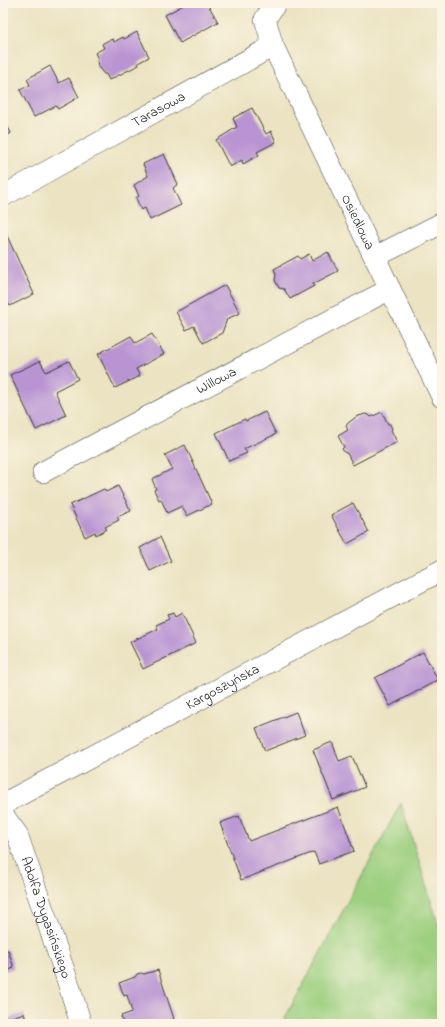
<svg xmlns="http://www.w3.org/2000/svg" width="445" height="1027" viewBox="0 0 445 1027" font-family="'Indie Flower',sans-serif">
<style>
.green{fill:#9ccf7f;stroke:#5c764e}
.building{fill:#b994d3}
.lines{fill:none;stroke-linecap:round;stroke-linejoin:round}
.street-casing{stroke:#3b3a35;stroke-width:22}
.street{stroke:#fff;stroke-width:21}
.labels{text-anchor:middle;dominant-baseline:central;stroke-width:3;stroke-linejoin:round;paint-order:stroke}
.street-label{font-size:14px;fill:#1c1c1c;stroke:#fcf5e5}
</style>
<rect width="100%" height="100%" fill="#fcf5e5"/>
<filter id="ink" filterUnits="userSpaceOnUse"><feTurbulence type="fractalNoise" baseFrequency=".025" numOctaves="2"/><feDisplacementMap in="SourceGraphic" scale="8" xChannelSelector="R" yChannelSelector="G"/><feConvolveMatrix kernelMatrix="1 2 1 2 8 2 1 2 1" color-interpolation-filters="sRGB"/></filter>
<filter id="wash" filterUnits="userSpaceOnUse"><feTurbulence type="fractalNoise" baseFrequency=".012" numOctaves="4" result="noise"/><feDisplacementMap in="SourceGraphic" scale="16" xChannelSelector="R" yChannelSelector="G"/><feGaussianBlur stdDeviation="0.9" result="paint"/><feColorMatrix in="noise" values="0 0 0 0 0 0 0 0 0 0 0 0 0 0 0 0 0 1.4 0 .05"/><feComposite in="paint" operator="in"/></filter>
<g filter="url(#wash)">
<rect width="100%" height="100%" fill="#ebe3c1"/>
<path class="green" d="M401,803L442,937V1024H286L285,1018Z"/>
<g id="blocks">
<g class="building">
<path d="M187,3H207L218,22L180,43L165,15Z"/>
<path d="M137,32L149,57L138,63L139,65L109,80L106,74H104L98,67L97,60L98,59L95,53L104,48L102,44L107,41L113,39L114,42L123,37L124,39Z"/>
<path d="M50,66L59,83L69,78L79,97L58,109L56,106L34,117L20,90L30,85L27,79Z"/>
<path d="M252,108L266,134L271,131L276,142L257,152L259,155L243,164L242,160L230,167L216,140L237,127L233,118Z"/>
<path d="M3,118L11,133L3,138Z"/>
<path d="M164,154L178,184L173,188L181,205L150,220L145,208L141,210L136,198L139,196L134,185L148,176L143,164Z"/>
<path d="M7,236L34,294L10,306L4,295L3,296V238Z"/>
<path d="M328,252L338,271L313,284L314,286L290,299L284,289L279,288L275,280L276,274L274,269L298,256L300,259L309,254L312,261Z"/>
<path d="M225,285L240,313L227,319L222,333L203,343L194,326L186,330L176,312Z"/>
<path d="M152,334L164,354L136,369L140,376L115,388L98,354L131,336L135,343Z"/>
<path d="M40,361L46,372L69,361L78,379L55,391L66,415L36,430L10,375Z"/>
<path d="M265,412L276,434L244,449L247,453L229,461L216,433L245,419L246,421Z"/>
<path d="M382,412L388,424H390L392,429L391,430L397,442L353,465L347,453H345L342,449L344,447L338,436L348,430L346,426L348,423L356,417L365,414L369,415L371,417Z"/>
<path d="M185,445L212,504L187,516L182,506L167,513L161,499L159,500L154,490L156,489L152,479L172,469L165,455Z"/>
<path d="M118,486L131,511L117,517L119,520L105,527L107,529L96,535L95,532L85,537L70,505L104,489L106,492Z"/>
<path d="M353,503L369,532L347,544L331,515Z"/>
<path d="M160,537L171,561L150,571L140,548Z"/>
<path d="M173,613L175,617L182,613L196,643L143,669L130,642L158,629L156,625L169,619L167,615Z"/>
<path d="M423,652L438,680L390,706L375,678Z"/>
<path d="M296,712L305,735L265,751L256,728Z"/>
<path d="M332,742L339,761L352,756L365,787L333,800L313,750Z"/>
<path d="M338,807L354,851L319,864L314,852L241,880L220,823L239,816L249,841Z"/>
<path d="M8,950L14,968L3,972V951Z"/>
<path d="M158,970L174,1019L160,1024H123L121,1016L132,1012L127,995L124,996L119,983L135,977L137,974L141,973L144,974Z"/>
<path d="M24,1013L27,1024H3V1020Z"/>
</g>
</g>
</g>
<g filter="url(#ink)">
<use href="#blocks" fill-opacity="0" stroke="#3b3a35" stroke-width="1"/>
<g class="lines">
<g class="street-casing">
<g id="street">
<path id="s1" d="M276,3L265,19L273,46L442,397"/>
<path id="s2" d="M3,196L273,46"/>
<path d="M375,257L442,223"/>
<path id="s3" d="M43,472L390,289"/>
<path id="s4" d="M3,804L442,570"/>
<path id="s5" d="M3,815L17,834L66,976L81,1024"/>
</g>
</g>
<use href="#street" class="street"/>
</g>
</g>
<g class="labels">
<g class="street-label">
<text stroke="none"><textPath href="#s2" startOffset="178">Tarasowa</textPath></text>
<text stroke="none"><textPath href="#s1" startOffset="243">Osiedlowa</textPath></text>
<text stroke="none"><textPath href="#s3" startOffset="196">Willowa</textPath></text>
<text stroke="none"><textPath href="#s4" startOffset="249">Kargoszyńska</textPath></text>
<text stroke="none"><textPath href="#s5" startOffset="112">Adolfa Dygasińskiego</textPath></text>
</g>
</g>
<rect width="445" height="1027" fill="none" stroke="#fcf5e5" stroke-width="16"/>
</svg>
